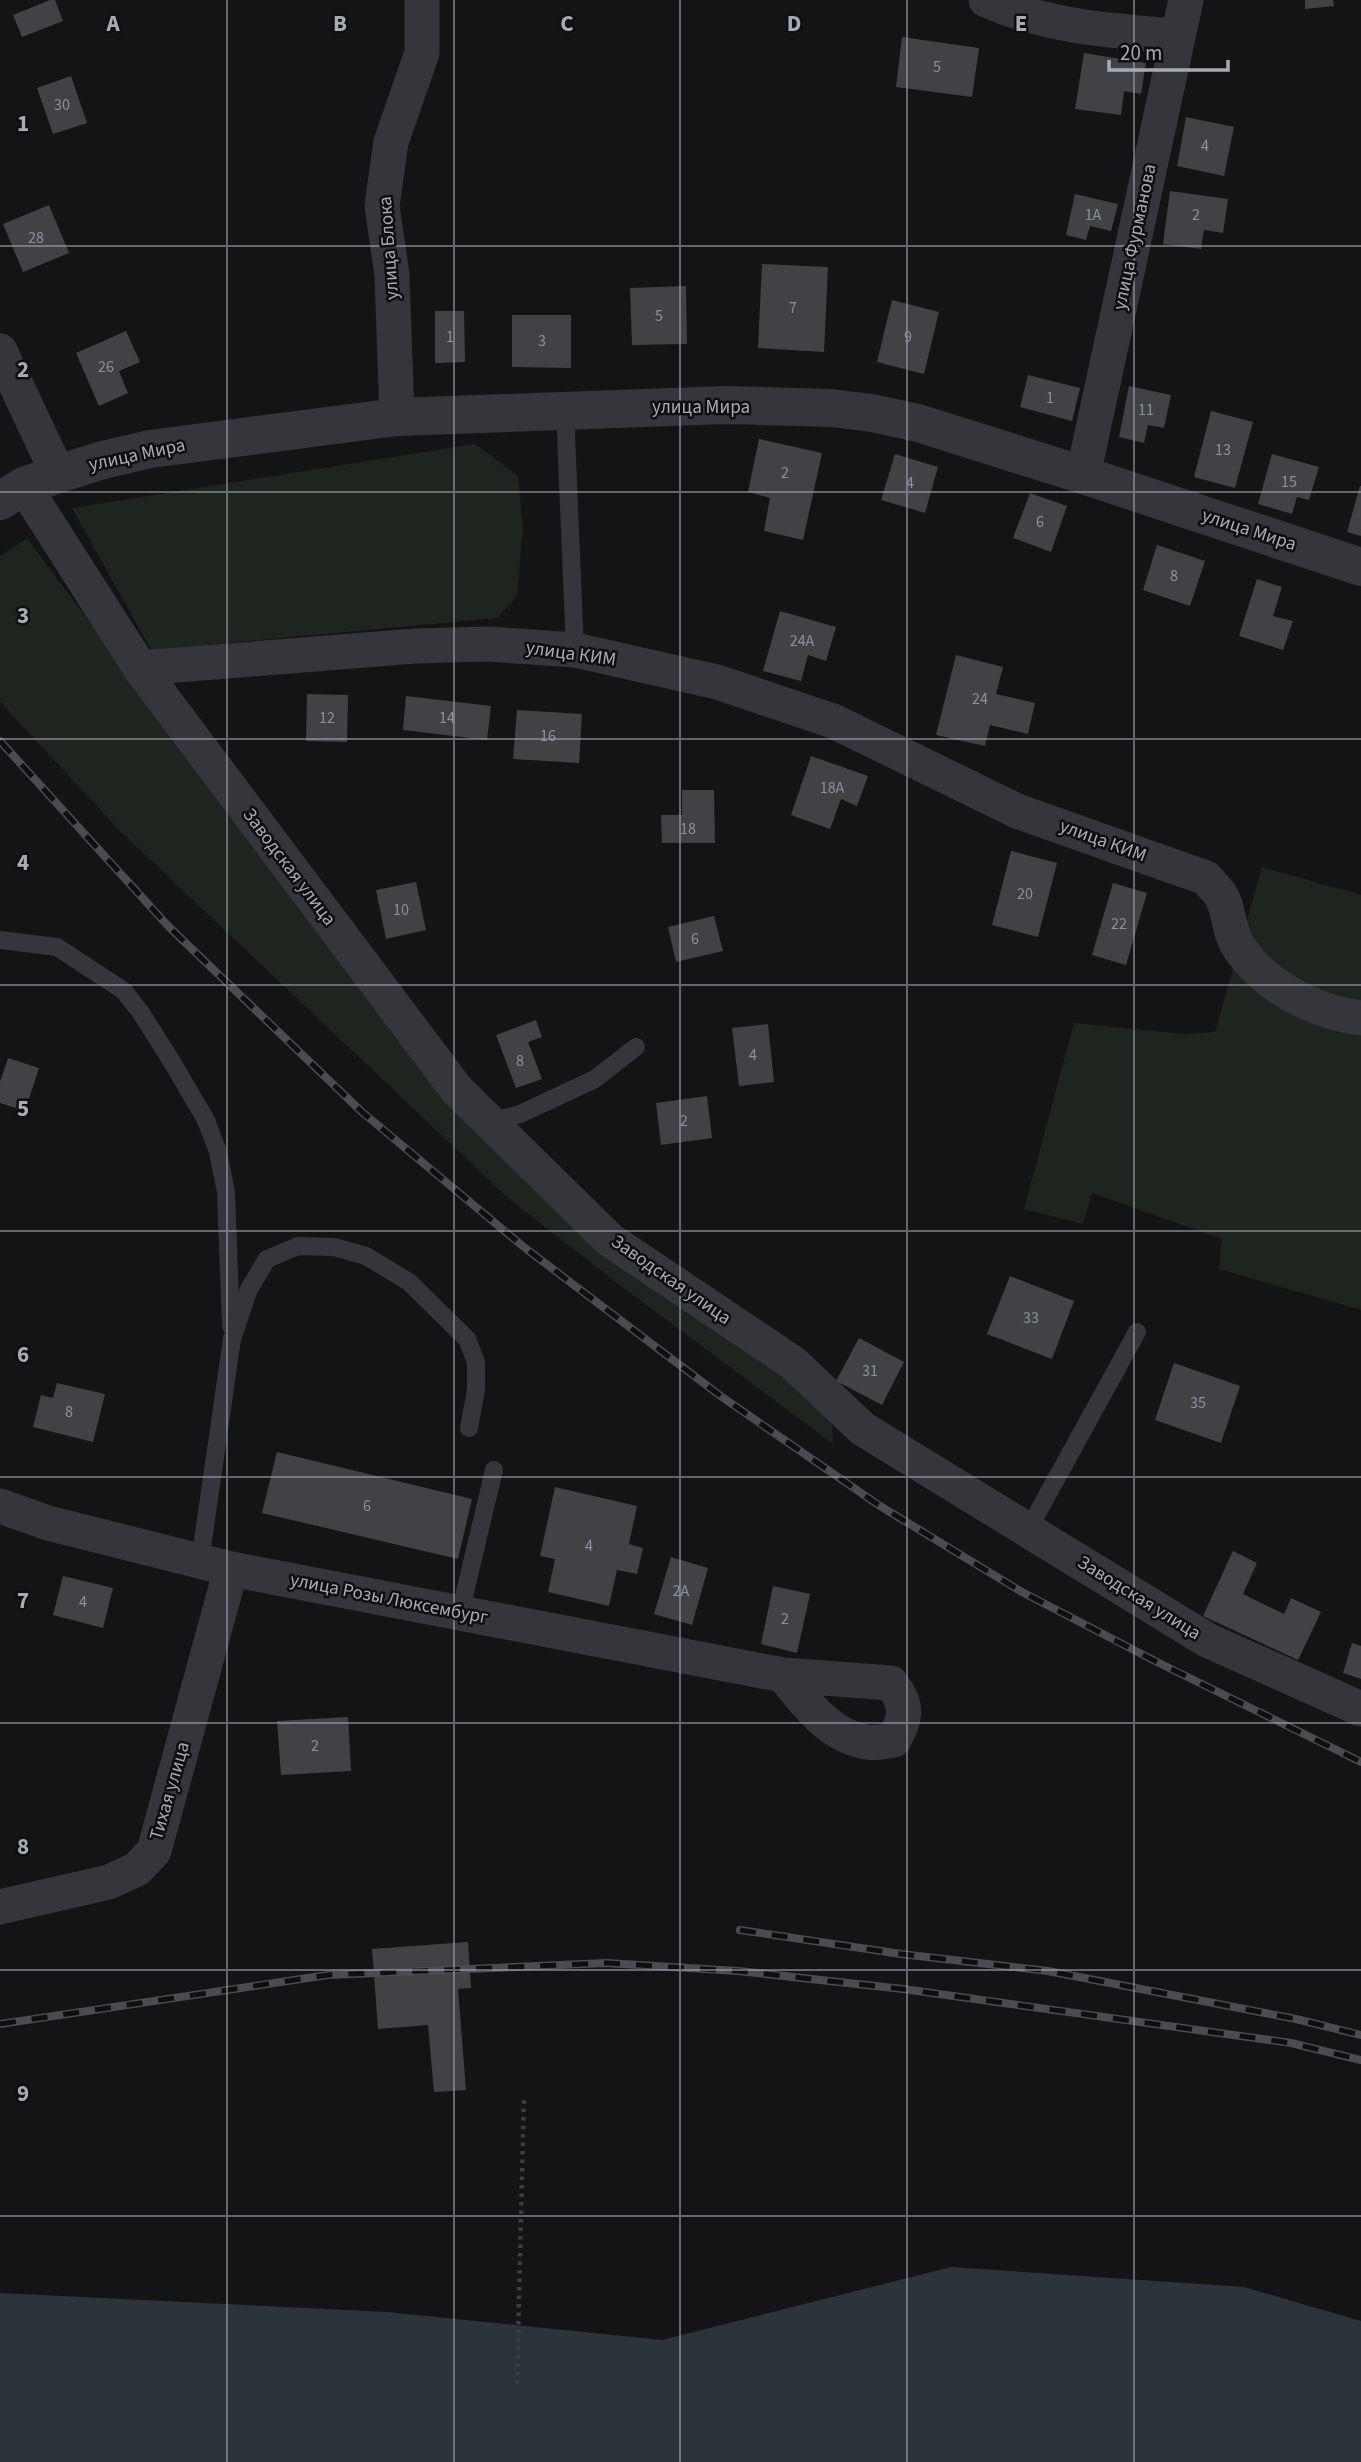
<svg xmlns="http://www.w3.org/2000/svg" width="1361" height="2462" viewBox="0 0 1361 2462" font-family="'Source Sans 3',sans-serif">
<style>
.green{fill:#1e251e}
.water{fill:#2a343a}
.building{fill:#404246}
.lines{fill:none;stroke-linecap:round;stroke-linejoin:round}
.path{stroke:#3b3d42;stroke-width:4.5;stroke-dasharray:3.5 5;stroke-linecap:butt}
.service{stroke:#35363b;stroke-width:18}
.minor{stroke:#35363b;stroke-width:35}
.tertiary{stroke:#35363b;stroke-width:38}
.rail-casing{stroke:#4a4c52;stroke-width:8}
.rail{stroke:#0f0f11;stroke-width:5;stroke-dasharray:16;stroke-linecap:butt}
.grid{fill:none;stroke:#a5acb6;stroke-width:2;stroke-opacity:0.55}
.labels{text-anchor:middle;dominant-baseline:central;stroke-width:5;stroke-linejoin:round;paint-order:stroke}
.number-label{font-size:16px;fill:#8c929a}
.street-label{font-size:19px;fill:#a5acb6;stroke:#0f0f11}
.grid-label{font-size:23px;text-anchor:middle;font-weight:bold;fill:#a5acb6;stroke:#0f0f11;stroke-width:5;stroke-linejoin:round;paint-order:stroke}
</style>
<rect width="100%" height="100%" fill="#141416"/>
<g class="green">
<path d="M475,444L518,476L523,527L517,596L497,618L151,650L72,508Z"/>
<path d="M27,538L188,754L469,1114L800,1383L832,1420L833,1444L621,1286L509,1199L121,832L0,702V556Z"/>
<path d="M1262,867L1361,895V1310L1219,1269L1222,1239L1092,1193L1083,1224L1024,1209L1074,1023L1184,1034L1215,1032Z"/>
</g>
<path class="water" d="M951,2267L1244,2287L1361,2321V2462H0V2293L387,2312L662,2340Z"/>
<g class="building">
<path d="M50,0H55L63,21L22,37L13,15Z"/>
<path d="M1305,0H1333L1334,6L1305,9Z"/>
<path d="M902,37L979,48L972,97L896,87Z"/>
<path d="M1084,53L1146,63L1141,94L1124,91L1121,115L1075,109Z"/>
<path d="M71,76L87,123L53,134L37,88Z"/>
<path d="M1186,117L1234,127L1224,176L1177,166Z"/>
<path d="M1170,191L1228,199L1223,233L1204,230L1201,249L1163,244Z"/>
<path d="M1075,194L1118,204L1111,231L1090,226L1086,240L1066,235Z"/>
<path d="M49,205L69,253L23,272L3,224Z"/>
<path d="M762,264L828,267L824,352L758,348Z"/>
<path d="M686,286L687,344L632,345L630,288Z"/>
<path d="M892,300L939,312L924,374L877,362Z"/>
<path d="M435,311H464L465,362L435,363Z"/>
<path d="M512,315H571V368L512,367Z"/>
<path d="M126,331L140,362L119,371L128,393L99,406L76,353Z"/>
<path d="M1028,375L1080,388L1072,421L1020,407Z"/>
<path d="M1129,386L1171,395L1164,428L1148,425L1144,443L1119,437Z"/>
<path d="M1211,411L1253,422L1235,488L1194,477Z"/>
<path d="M759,439L822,453L803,540L764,531L770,498L748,492Z"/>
<path d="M895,454L938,467L925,513L881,500Z"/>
<path d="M1272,454L1319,467L1309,500L1297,497L1292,514L1258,504Z"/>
<path d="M1360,486H1361V536L1347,532Z"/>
<path d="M1030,493L1067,506L1051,552L1013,538Z"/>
<path d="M1157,545L1205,561L1190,606L1143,590Z"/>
<path d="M1257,579L1282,587L1273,616L1293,621L1283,650L1239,636Z"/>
<path d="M780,611L836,627L826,661L808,655L801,681L763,671Z"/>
<path d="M956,655L1003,667L996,694L1035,703L1028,734L990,725L985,746L936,735Z"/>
<path d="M307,694L348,695L347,742L306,741Z"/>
<path d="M406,696L491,706L487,740L403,730Z"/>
<path d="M517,710L582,714L579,763L513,759Z"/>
<path d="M811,756L868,776L857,806L841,799L830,829L791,815Z"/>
<path d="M682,790H714L715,843H662L661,815H682Z"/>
<path d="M1011,851L1057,863L1038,937L992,925Z"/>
<path d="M416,882L426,930L386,939L376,890Z"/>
<path d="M1113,883L1147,893L1126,965L1092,955Z"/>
<path d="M714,916L723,951L676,962L668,927Z"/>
<path d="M536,1020L542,1037L528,1042L542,1079L516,1088L496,1035Z"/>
<path d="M768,1024L774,1082L739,1086L732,1028Z"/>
<path d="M8,1058L39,1068L25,1111L0,1103V1082Z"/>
<path d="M707,1096L712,1138L661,1145L656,1103Z"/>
<path d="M1010,1276L1074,1301L1052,1359L987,1334Z"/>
<path d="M859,1338L904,1362L882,1405L836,1381Z"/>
<path d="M1174,1363L1240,1386L1221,1443L1155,1420Z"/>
<path d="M57,1383L105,1394L93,1442L33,1427L41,1395L53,1398Z"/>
<path d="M277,1452L472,1499L458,1559L262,1513Z"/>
<path d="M555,1487L637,1506L629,1544L643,1548L637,1574L617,1570L609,1606L548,1592L555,1559L540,1556Z"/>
<path d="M1233,1551L1257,1563L1243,1594L1284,1614L1291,1598L1321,1612L1298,1660L1203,1616Z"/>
<path d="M671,1557L708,1568L692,1625L654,1614Z"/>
<path d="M63,1576L113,1588L103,1628L53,1615Z"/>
<path d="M773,1586L810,1594L797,1653L761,1644Z"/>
<path d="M1352,1643L1361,1646V1679L1343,1673Z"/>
<path d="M348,1717L351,1771L281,1775L277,1721Z"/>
<path d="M468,1942L471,1988L458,1989L466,2090L434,2092L428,2025L378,2029L372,1949Z"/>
</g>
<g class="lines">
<path class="path" d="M517,2384L524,2096"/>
<g class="service">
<path d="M565,410L575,650"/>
<path d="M0,940L57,947L124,991L141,1013L172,1062L206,1120L218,1152L226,1192L231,1326"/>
<path d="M490,1122L520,1114L595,1079L636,1047"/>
<path d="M1028,1530L1137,1332"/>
<path d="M200,1561L232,1339L249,1289L267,1259L298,1246L334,1247L366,1256L409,1282L467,1339L476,1362V1390L469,1428"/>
<path d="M460,1613L494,1470"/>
</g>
<g class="minor">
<path d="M986,0C1048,27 1112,31 1178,36"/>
<path d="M0,351L58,474"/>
<path d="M397,417L392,275L382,206L391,142L422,53V0"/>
<path d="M1083,475L1186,0"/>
<path d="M24,486L140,668L415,646L488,644L575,650L717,682L833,721L1017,811L1206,878C1210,883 1216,889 1220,894C1230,909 1228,931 1238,946C1264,986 1314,1012 1361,1018"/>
<path d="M140,668L457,1090L610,1240L793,1363L863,1429L1207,1640L1361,1709"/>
<path d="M0,1506L48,1523L231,1569L783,1675L891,1683C909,1708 906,1715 894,1740C885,1741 874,1744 866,1742C828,1735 806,1703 783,1675"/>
<path d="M0,1907L109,1882L137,1869L154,1851L231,1569"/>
</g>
<path class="tertiary" d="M0,501L24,486L58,474L103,460L150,449L397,417L725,405L831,408L872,413L918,423L1083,475L1361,567"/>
<g class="rail-casing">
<g id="rail">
<path d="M0,741L169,927L362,1112L525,1248L722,1397L880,1506L1022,1592L1157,1662L1361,1762"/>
<path d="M740,1930L901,1954L1048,1971L1296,2019L1361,2035"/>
<path d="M0,2024L328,1975L606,1963L738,1971L903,1989L1291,2043L1361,2060"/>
</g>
</g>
<use href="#rail" class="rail"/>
</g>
<path class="grid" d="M227,0V2462M454,0V2462M680,0V2462M907,0V2462M1134,0V2462M0,246H1361M0,492H1361M0,739H1361M0,985H1361M0,1231H1361M0,1477H1361M0,1723H1361M0,1970H1361M0,2216H1361"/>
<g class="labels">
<g class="number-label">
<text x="937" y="67">5</text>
<text x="62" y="105">30</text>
<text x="1205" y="146">4</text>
<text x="1093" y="215">1А</text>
<text x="1196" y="215">2</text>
<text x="36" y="238">28</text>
<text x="793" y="308">7</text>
<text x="659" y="316">5</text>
<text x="450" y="337">1</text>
<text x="908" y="337">9</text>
<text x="542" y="341">3</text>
<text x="106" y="367">26</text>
<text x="1050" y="398">1</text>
<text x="1146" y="410">11</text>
<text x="1223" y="450">13</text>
<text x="785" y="473">2</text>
<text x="1289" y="482">15</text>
<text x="910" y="483">4</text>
<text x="1040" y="522">6</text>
<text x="1174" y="576">8</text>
<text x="802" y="641">24А</text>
<text x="980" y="699">24</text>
<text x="327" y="718">12</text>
<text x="447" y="718">14</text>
<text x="548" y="736">16</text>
<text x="832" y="788">18А</text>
<text x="688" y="829">18</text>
<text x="1025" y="894">20</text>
<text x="401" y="910">10</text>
<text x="1119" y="924">22</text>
<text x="695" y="939">6</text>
<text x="753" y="1055">4</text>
<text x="520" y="1061">8</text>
<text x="684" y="1121">2</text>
<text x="1031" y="1318">33</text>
<text x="870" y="1371">31</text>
<text x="1198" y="1403">35</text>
<text x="69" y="1412">8</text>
<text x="367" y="1506">6</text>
<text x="589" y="1546">4</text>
<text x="681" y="1591">2А</text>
<text x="83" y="1602">4</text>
<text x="785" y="1619">2</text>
<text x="315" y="1746">2</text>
</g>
<g class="street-label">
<text transform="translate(1135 237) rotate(-78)">улица Фурманова</text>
<text transform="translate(389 248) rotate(-94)">улица Блока</text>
<text x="701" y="407">улица Мира</text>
<text transform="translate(137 455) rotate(-12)">улица Мира</text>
<text transform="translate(1249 530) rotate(18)">улица Мира</text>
<text transform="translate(571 654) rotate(8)">улица КИМ</text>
<text transform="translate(1103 841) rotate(20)">улица КИМ</text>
<text transform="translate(289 867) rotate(53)">Заводская улица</text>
<text transform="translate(671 1280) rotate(35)">Заводская улица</text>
<text transform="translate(1139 1598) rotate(32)">Заводская улица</text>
<text transform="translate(389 1599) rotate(11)">улица Розы Люксембург</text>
<text transform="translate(170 1791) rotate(-74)">Тихая улица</text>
</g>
</g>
<g class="grid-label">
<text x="113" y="31">A</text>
<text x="340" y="31">B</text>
<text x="567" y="31">C</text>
<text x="794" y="31">D</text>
<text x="1021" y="31">E</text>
<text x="23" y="131">1</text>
<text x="23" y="377">2</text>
<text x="23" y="623">3</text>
<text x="23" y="870">4</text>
<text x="23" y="1116">5</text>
<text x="23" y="1362">6</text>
<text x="23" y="1608">7</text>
<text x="23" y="1854">8</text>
<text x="23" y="2101">9</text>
</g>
<path d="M1109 60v10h119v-10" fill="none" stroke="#a5acb6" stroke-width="3.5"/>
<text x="1120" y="60" font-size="21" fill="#a5acb6" stroke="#0f0f11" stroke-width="5" paint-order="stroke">20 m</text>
</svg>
